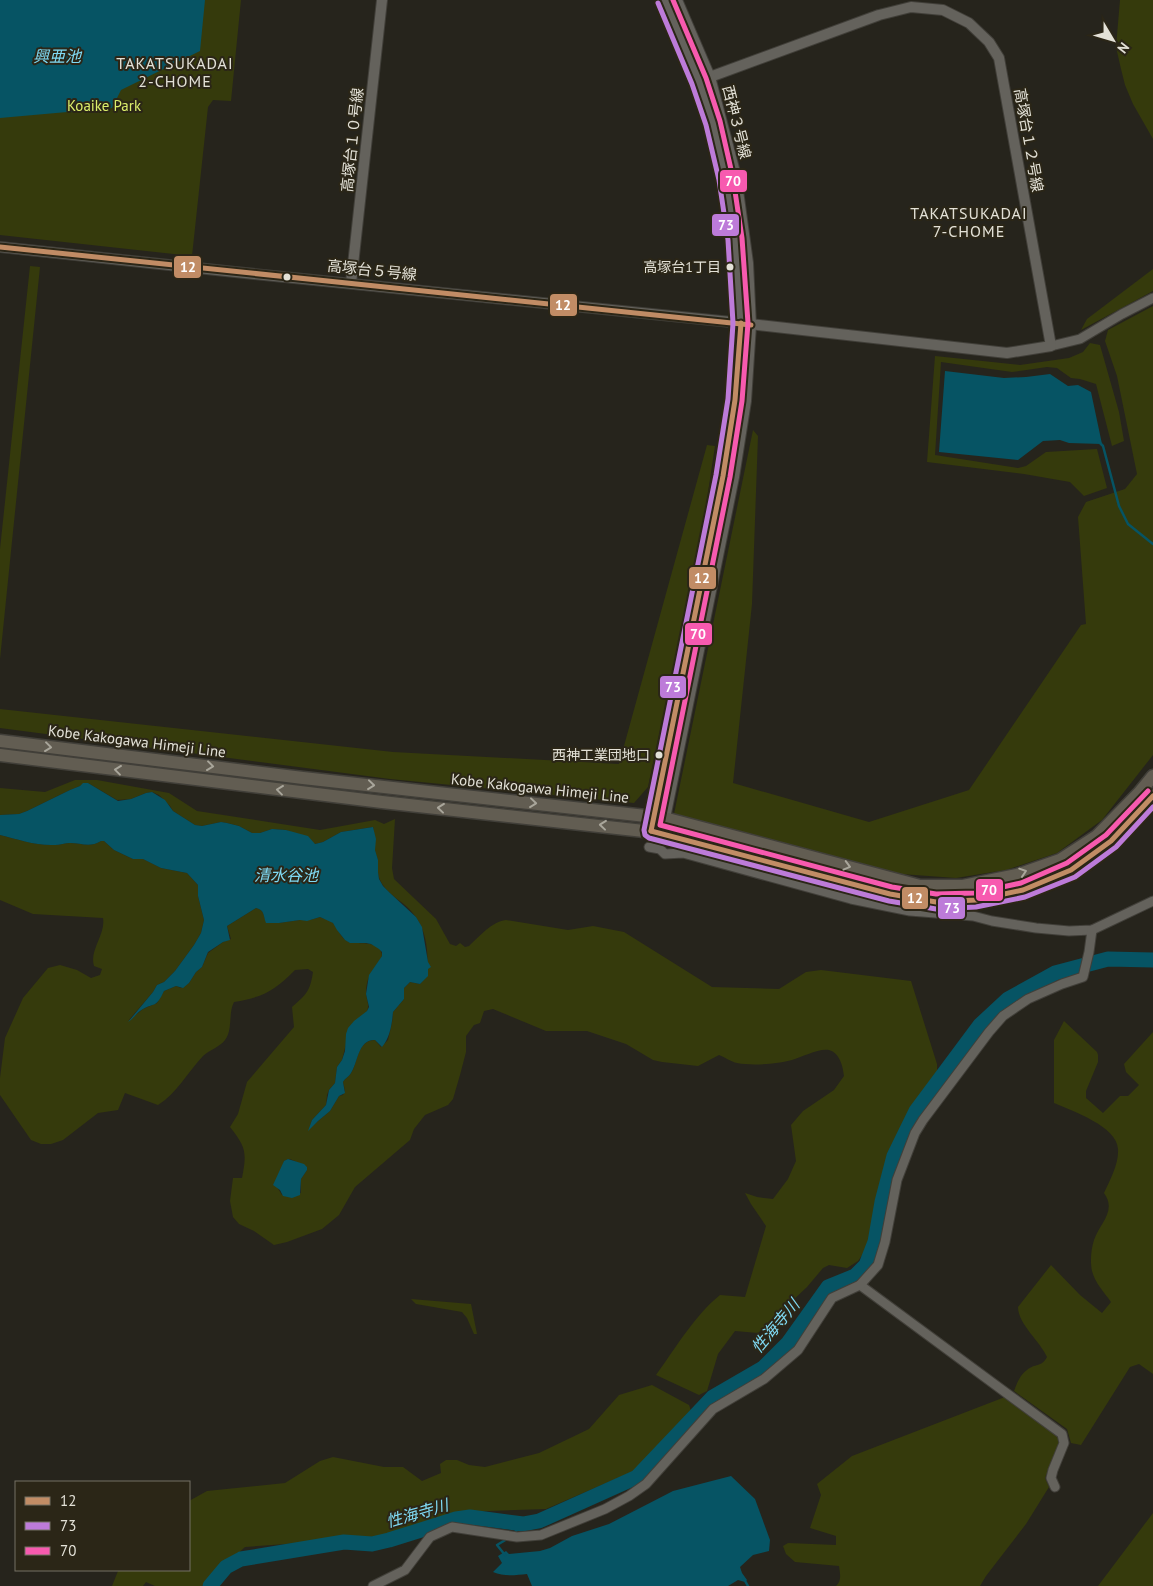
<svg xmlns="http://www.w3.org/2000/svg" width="1153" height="1586" viewBox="0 0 1153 1586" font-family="'PT Sans','Noto Sans JP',sans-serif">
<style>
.green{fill:#353a0c;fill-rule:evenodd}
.water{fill:#065464}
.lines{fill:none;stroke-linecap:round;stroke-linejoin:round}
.stream{stroke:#065464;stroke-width:2.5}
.river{stroke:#065464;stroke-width:15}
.minor-casing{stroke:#413f39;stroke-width:11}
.tertiary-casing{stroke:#413f39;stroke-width:12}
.primary-casing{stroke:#413f39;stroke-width:15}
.minor{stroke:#64625c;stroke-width:9}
.tertiary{stroke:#64625c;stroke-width:10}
.primary{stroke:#625d52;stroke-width:12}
.bus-1-casing{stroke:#2b2617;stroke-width:9}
.bus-2-casing{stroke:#2b2617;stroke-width:9}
.bus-3-casing{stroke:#2b2617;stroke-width:9}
.bus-1{stroke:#c18c65;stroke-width:5}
.bus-2{stroke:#bd7bd9;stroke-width:5}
.bus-3{stroke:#f75aaf;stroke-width:5}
.oneway{stroke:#a9a69b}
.bus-dot{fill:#e3e1d7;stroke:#2b2617;stroke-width:2}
.labels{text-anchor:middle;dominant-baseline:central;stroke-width:4;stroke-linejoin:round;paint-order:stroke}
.bus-label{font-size:14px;fill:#e3e1d7;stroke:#2b2617;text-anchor:end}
.park-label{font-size:15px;fill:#dbee6b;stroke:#2b2617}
.street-label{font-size:15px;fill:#e3e1d7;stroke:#2b2617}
.water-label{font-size:16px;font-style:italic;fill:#7fd9f3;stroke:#2b2617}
.neighbourhood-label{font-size:16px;letter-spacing:1px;fill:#e3e1d7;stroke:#2b2617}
.line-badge{stroke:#2b2617;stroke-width:2}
.badge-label{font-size:14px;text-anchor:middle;font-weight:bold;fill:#fff}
</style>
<rect width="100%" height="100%" fill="#26241c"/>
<g class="green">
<path d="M0,0H241L231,101L213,100L208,107L192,256L0,235Z"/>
<path d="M1120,0H1153V139L1133,104L1125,85L1121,69L1116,47Z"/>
<path d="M30,266L40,267L0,659V549Z"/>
<path d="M1153,269V291L1081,330L1087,319Z"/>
<path d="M1153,306V755L1102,820L1057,853L1006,870L956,878L901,874L674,814L753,430L758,436L752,604L733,783L869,822L969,790L1081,625L1086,624L1078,517L1086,502L1125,489L1137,474L1117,376L1105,341L1108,330Z"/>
<path d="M1090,343L1100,345L1119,412L1124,441L1112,446L1096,384L1080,379L1071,378L1057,368L1047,367L1012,372L941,362L935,455L1018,468L1026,466L1046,452L1097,449L1107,488L1084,496L1070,482L1024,474L927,462L935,356L1020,365L1069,358L1083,352Z"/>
<path d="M707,445L715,446L702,532L648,787L634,803L390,779L0,728V709L393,752L619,764Z"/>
<path d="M75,780H97L169,793L197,811L320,830L375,820L384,824L395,819L392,868L394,879L436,919L450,944L456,946L460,943L465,947L469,946C480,936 491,922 506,920L568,930L593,926L624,932L712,987L779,989L806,972L821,970L911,981L937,1064V1071L905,1118L883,1173L871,1233L865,1251L858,1261L847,1268L829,1265L823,1268L807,1287L758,1333L735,1331L718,1354L707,1391L699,1395L656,1375C675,1349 695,1315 720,1295L745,1297L766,1226L751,1204L745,1193L757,1197L773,1199L788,1179L796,1161L791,1125L803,1111L834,1090L844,1076C843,1067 840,1053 829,1050C819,1048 802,1057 792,1060C777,1064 752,1066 737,1063C731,1062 725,1057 719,1055L698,1066L662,1062L653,1060L626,1044L587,1031H546L493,1009L484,1011L480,1023L474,1025L466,1036V1052L460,1075L453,1099L448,1105L425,1115L414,1129L410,1140L355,1187L339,1215L322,1229L287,1242L274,1245L254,1231L239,1224L233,1217L230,1201L233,1178H242C247,1153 246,1147 230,1127L238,1114L247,1082L294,1027L292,1007C307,994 310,991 313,972L308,969L295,970C274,991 264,997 234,1002C228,1013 233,1030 225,1040C220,1047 209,1050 203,1056C187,1073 177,1093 158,1105L125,1093L118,1110L98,1113L63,1140L51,1144H41L31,1140L0,1095V1078L5,1038L23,998L48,968L60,965L77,970L91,978L100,975L102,969L94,966C89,950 106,934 103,918L33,914L0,900V835C17,839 37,846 55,845C60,845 65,843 70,843C81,843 90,848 101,841H104L114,850L133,859H143L161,868L187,873L198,885V896L204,920L201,933L194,945L175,971L164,982L157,985L153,992L128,1021L143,1009L157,1003L164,991L176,986L181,988L189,983L196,972L202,967L208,953L223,942L231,939L227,926L256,908C265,910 263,916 267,923H279L300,920H310L320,917C324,919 331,920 334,924C339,930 341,939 349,942C359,945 381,939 382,956C374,971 367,973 366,992C366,999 370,1004 367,1011L346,1044L342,1060L337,1067L335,1083L329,1090L327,1095L326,1105L312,1120L309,1129L318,1121L330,1111L339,1096L343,1095L345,1091L343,1082C345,1078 349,1077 351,1073C358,1063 357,1040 375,1040L381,1047L388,1040C390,1031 393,1021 393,1012L404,999V988L410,982L420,984L427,976C429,949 427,924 405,905C396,898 385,891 380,880C377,874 378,868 378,861C378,858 375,854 375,850C374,842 375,835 373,827L341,832L323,842L315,844L286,830L272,829L260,833H252L239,826L227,823L221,822L202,826L195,825L173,811L170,806L159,795L152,792L146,793L131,799L117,800L88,783L70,790L27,811L19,814L0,815V788L45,792ZM288,1159H290L307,1167V1170L301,1179V1193L282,1195L277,1187L284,1161Z"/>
<path d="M1064,1021L1097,1052L1098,1055V1062L1086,1091V1098L1103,1113L1120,1096H1128L1139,1085L1126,1072L1124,1064L1153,1032V1374L1139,1364L1130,1367L1081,1445L1071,1443L1067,1429L1014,1391C1017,1383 1020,1375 1027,1370C1035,1363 1041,1368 1047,1357C1040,1341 1018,1324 1018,1307L1051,1265L1080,1295L1102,1313L1111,1302C1104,1292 1095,1283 1092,1271C1090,1262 1091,1249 1094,1240C1100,1223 1117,1211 1104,1193C1110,1180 1119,1164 1118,1149C1117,1126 1072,1111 1054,1103V1040Z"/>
<path d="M411,1299L471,1304L477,1334H474L467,1318L462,1312L416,1304Z"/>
<path d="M652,1385L689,1405L691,1411L641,1468L546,1509L462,1512L371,1538L245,1547L202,1586H155L146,1582L143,1586H112L118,1571L115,1570H189V1501L207,1491L285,1483L320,1461L333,1457L384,1467H403L422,1481L441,1473L440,1464L446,1460H457L469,1465L485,1467L539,1453L589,1429L619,1395Z"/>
<path d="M1005,1397L1057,1435L1060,1442L1045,1478L1049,1487L1026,1524L986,1576L980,1586H836C842,1581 840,1573 839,1566L795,1562L786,1554L783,1546L788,1543L836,1545V1536L810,1528L821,1495L817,1484L852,1456Z"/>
<path d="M1153,1513V1586H1098Z"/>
</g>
<g class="water">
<path d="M0,0H205L200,51L121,90L112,108L0,118Z"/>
<path d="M945,371L1004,378L1026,377L1050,374L1068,386L1078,385L1091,392L1102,444L1069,443L1060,440L1043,441L1018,460L939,452Z"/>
<path d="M83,783H88L118,801L131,799L146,793L152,792L165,800L173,811L195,825L202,826L221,822L227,823L239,826L252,833H260L272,829L286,830L308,836L315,844L323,842L341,832L373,827L376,839L375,850L378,860V872L379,879L383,886L390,893L416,917L422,927L428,962L431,967L428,969V976L420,984L410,982L404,988V999L393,1012C392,1024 390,1038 382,1047L375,1040C358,1039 358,1063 351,1073C349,1077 345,1078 343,1082L345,1093L339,1096L330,1111L318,1121L308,1131L312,1120L326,1105L329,1090L335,1083L337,1067L342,1060L345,1051L346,1034L348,1028L354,1021L367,1011L369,1007L366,994L369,975L382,956V952L379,949L371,944L366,943H350L345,940L337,930L333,923L320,917L307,921L300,920L279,923H266C263,916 265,910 256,908L227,926L230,940L223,942L208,952L202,967L196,972L189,983L183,988L176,986L164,991C155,1010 155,1001 140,1011C136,1014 133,1019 128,1022L153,992L157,985L164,982L175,971L194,945L201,933L204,920L198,896V885L187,873L161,868L143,859H133L114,850L104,841H101C90,848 81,843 70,843C65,843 60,845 55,845C36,846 17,839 0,835V815L19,814L27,811L70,790L80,786Z"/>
<path d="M288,1159L304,1164L307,1167V1170L301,1179L300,1195L292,1198L283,1196L280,1190L273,1185L284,1161Z"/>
<path d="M731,1476L755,1499L770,1540L769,1551L753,1555L740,1567L742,1573L747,1580L745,1582L738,1580L728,1586H532L527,1574C516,1575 504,1577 493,1572L502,1563L498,1556L506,1551L509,1554L540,1551L550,1548L572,1536L609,1524L673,1491Z"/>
</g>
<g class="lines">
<g class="stream">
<path d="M1099,442L1103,446L1119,506L1128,524L1153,544"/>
<path d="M513,1534L523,1524"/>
<path d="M505,1555L497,1545L507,1539"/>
<path d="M744,1579L748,1586"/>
</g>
<path class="river" d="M210,1586L226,1567L241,1559L344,1542L372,1544L389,1540L456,1519L470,1517L523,1524L539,1521L637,1477L713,1397L763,1368L788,1343L828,1287L855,1276L866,1265L875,1242L882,1202L894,1156L916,1111L980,1025L1008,999L1055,973L1108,959L1153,960"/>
<g class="minor-casing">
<g id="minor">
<path d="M1051,346L1080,339L1122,314L1153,298"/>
<path d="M649,847L660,849L665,854L683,853L851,899L910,911L973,916L992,921L1036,928L1069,931L1092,930L1153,901"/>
<path d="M860,1285L1062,1434L1064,1443L1053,1470L1051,1478L1055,1487"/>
<path d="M373,1586L405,1570L430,1537L452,1527L517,1537L541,1535L605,1509L629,1496L646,1484L713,1409L764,1379L798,1350L832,1298L860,1285L878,1265L885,1242L897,1180L915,1133L923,1120L989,1032L1003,1016L1028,999L1062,984L1083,977L1089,952L1092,930"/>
</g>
</g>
<g class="tertiary-casing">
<g id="tertiary">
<path d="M0,247L235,272L741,323L1007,353L1051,346L999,58L989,42L969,23L943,10L911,7L879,15L699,81"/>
<path d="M351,283L382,0"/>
<path d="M651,831L723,476L735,400L741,323L735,239L726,179L713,123L699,81L665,0"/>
<path d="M662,833L734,477L746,401L751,325L748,263L736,176L710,77L677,0"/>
</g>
</g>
<g class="primary-casing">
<g id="primary">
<path d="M0,741L303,778L664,818L920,886H963L1017,875L1060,860L1097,836L1139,793L1153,776"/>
<path d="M0,755L382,802L662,833L890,894L936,902L976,900L1023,890L1071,870L1111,841L1153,796"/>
</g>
</g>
<use href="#minor" class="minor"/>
<use href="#tertiary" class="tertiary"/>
<use href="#primary" class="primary"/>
<g class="bus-1-casing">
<g id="bus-1">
<path d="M0,247C250,274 501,298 751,325"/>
<path d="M651,831L890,894L936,902L976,900L1023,890L1071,870L1111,841L1153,796"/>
<path d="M651,831L723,476L735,400L741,323"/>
</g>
</g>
<g class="bus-2-casing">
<path id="bus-2" d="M658,3L692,84L706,125L719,180L728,240L733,323L728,399L716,475L644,830L645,835L649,838L889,901L936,909L976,907L1025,897L1075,877L1116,847L1153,807"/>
</g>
<g class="bus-3-casing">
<path id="bus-3" d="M673,0L706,78L720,121L733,178L742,238L748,323L742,401L730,477L660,825L892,887L936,894L975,893L1021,883L1067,863L1106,835L1148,791"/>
</g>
<use href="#bus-1" class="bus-1"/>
<use href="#bus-2" class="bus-2"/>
<use href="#bus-3" class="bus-3"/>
</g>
<defs><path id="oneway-chevron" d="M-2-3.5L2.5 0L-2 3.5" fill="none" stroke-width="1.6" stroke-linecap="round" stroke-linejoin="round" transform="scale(1.25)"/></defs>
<g class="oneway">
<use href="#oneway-chevron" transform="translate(48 747) rotate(7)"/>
<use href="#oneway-chevron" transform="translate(210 766) rotate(7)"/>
<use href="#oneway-chevron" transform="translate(118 770) rotate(-173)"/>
<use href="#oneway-chevron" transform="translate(371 785) rotate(6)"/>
<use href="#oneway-chevron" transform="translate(280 790) rotate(-173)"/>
<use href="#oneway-chevron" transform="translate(533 803) rotate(6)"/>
<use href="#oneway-chevron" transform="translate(441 808) rotate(-174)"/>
<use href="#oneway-chevron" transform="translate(603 825) rotate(-174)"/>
<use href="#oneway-chevron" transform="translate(847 866) rotate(15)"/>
<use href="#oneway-chevron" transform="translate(1023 872) rotate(-18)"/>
</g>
<g class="bus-dot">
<circle cx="730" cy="267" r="4.5"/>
<circle cx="287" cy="277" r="4.5"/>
<circle cx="659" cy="755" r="4.5"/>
</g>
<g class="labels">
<g class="bus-label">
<text x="721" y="267">高塚台1丁目</text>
<text x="650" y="755">西神工業団地口</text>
</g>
<g class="park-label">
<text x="104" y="105">Koaike Park</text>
</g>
<g class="street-label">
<text transform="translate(737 122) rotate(76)">西神３号線</text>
<text transform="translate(352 140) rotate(-84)">高塚台１０号線</text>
<text transform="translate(1029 140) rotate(80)">高塚台１２号線</text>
<text transform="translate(372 270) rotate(6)">高塚台５号線</text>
<text transform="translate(137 741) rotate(7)">Kobe Kakogawa Himeji Line</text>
<text transform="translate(540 788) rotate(6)">Kobe Kakogawa Himeji Line</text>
</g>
<g class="water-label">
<text x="57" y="56">興亜池</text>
<text x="286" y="875">清水谷池</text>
<text transform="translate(775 1326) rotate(-50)">性海寺川</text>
<text transform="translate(417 1513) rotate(-16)">性海寺川</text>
</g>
<g class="neighbourhood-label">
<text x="175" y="63">TAKATSUKADAI<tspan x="175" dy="18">2-CHOME</tspan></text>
<text x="969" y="213">TAKATSUKADAI<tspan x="969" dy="18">7-CHOME</tspan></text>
</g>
</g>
<g class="line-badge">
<rect x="719" y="169" width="29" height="24" rx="5" fill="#f75aaf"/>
<rect x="711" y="213" width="29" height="24" rx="5" fill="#bd7bd9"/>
<rect x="173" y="255" width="29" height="24" rx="5" fill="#c18c65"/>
<rect x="549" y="293" width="29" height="24" rx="5" fill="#c18c65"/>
<rect x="688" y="566" width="29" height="24" rx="5" fill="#c18c65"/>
<rect x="684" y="622" width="29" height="24" rx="5" fill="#f75aaf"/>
<rect x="659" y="675" width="28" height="24" rx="5" fill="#bd7bd9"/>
<rect x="975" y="878" width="29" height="24" rx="5" fill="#f75aaf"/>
<rect x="901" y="886" width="28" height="24" rx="5" fill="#c18c65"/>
<rect x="937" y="896" width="29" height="24" rx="5" fill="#bd7bd9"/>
</g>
<g class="badge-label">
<text x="733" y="186">70</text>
<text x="726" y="230">73</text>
<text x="188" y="272">12</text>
<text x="563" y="310">12</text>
<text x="702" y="583">12</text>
<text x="698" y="639">70</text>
<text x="673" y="692">73</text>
<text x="989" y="895">70</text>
<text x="915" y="903">12</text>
<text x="952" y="913">73</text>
</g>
<rect x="15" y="1481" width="175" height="90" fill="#2b2617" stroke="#757164"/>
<rect x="25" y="1497" width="25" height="8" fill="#c18c65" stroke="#757164"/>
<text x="60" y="1506" font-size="15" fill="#e3e1d7">12</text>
<rect x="25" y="1522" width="25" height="8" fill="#bd7bd9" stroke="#757164"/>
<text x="60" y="1531" font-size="15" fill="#e3e1d7">73</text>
<rect x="25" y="1547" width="25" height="8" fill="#f75aaf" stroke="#757164"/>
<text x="60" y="1556" font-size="15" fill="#e3e1d7">70</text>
<g transform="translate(1113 40) rotate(128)" stroke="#2b2617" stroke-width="4" paint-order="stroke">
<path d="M0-4L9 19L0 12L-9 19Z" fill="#e3e1d7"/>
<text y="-8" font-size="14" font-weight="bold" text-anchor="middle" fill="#e3e1d7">N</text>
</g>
</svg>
